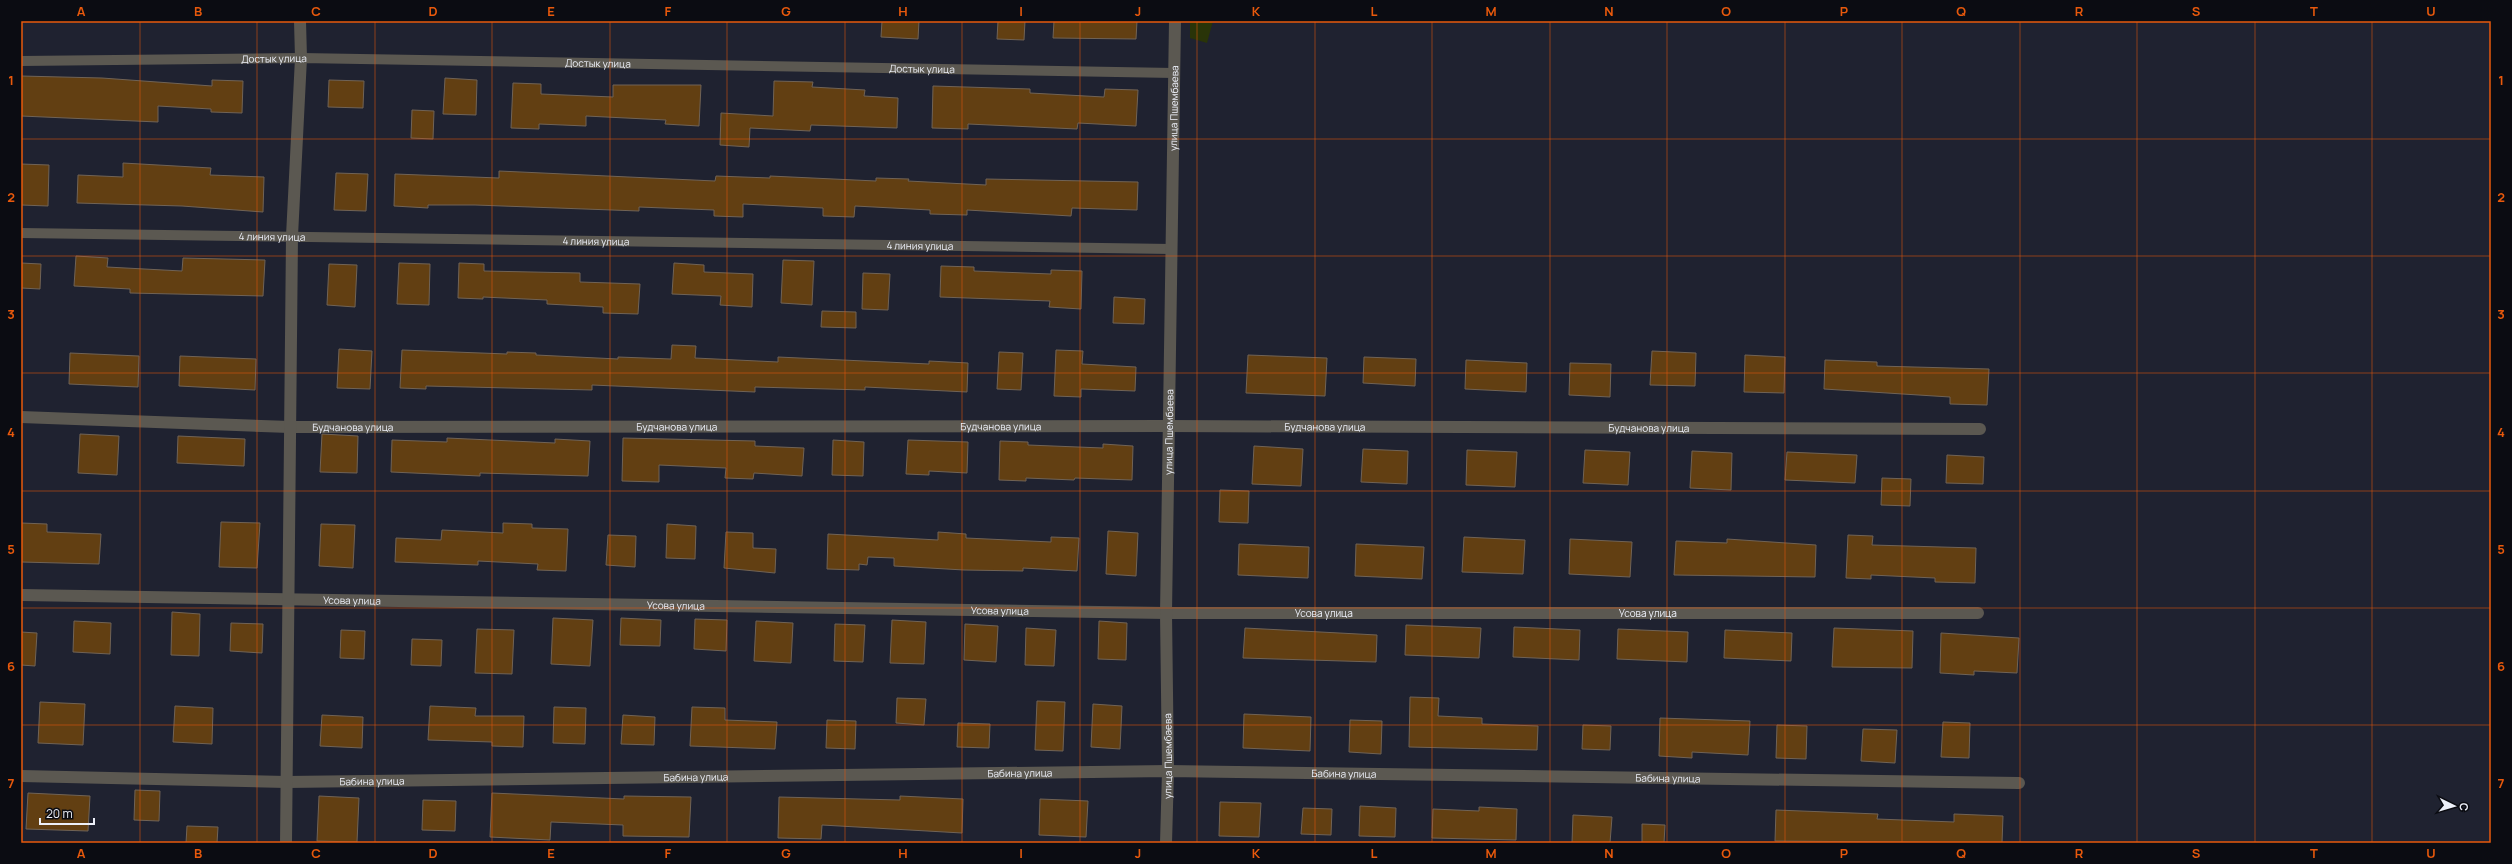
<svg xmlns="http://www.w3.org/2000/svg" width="2512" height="864" viewBox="0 0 2512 864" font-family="Manrope,sans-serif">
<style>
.green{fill:#293408}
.building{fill:#623f12;stroke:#706356}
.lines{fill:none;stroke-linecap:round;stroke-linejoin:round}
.service{stroke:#5b5851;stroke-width:10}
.minor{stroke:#5b5851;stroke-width:12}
.grid{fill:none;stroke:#e8590c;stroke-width:1;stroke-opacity:0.55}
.labels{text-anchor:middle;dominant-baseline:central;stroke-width:3.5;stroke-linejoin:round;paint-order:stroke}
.street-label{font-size:10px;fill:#edf0f9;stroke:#0b0c12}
.neatline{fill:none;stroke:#e8590c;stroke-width:1.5}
.grid-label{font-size:13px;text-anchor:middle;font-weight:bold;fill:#e8590c}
</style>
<rect width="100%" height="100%" fill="#1f2230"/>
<path class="green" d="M1190,21H1213L1207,43L1190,38Z"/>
<g class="building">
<path d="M882,21H919L918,39L881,37Z"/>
<path d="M998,21H1025L1024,40L997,39Z"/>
<path d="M1054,21H1137L1136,39L1053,38Z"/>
<path d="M21,76L102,78L212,86V80L243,81L242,113L211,112V109L158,106V122L21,116Z"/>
<path d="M445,78L477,80L476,115L443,114Z"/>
<path d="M329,80L364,81L363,108L328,107Z"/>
<path d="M774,81L813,82L812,87L865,90L864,96L898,98L897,128L811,125L810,131L750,128L749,147L720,145L721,113L773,116Z"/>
<path d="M513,83L541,84V94L613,97V85H701L699,126L665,124L666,120L586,116V126L539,124V129L511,128Z"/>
<path d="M933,86L1030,89V93L1104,97L1105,89L1138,90L1136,126L1078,123L1077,129L968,124V129L932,128Z"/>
<path d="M412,110L434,111L433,139L411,138Z"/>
<path d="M123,163L211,168L210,175L264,177L263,212L182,206L77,203L78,175L123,177Z"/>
<path d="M21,164L49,165L48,206L21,205Z"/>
<path d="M499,171L715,181L716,176L770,178V176L876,181V178L909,179L908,181L986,185V179L1138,182L1137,210L1072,208L1071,216L967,210V215L930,214V210L855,206L854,217L823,216V208L743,204V217L714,216V210L639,207V211L475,205H428V208L394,206L395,174L499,178Z"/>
<path d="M336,173L368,174L366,211L334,210Z"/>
<path d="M76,256L108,258L107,267L182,271L183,258L265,260L263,296L130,293V289L74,286Z"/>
<path d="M783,260L814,261L812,305L781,303Z"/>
<path d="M21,263L41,264L40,289L21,288Z"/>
<path d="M399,263L430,264L429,305L397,304Z"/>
<path d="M459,263L484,264V271L580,273V282L640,284L638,314L603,313V307L547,304V300L483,297V299L458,298Z"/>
<path d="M674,263L704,265V272L753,274L752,307L720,305L721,296L672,294Z"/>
<path d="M329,264L357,265L355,307L327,305Z"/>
<path d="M941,266L974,267V271L1051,274V270L1082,271L1081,309L1049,307L1050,301L940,297Z"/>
<path d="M863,273L890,274L888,310L862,309Z"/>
<path d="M1114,297L1145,299L1144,324L1113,323Z"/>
<path d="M822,311L856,312V328L821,327Z"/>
<path d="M672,345L696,346L695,358L778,362V357L929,364V361L968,363L967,392L865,387V390L755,387V392L592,385V390L426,386V389L400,388L402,350L507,354V352L536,353V355L618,359V357L671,359Z"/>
<path d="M339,349L372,351L370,389L337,388Z"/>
<path d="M1056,350L1083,351L1082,364L1136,367L1135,391L1081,389V397L1054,396Z"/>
<path d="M1652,351L1696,353L1695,386L1650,385Z"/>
<path d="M999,352L1023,353L1021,390L997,389Z"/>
<path d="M70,353L139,356L138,387L69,384Z"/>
<path d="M1248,355L1327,358L1325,396L1246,393Z"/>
<path d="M1745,355L1785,357L1784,393L1744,392Z"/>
<path d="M180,356L256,359L255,390L179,386Z"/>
<path d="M1364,357L1416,359L1415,386L1363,383Z"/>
<path d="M1466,360L1527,363L1526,392L1465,389Z"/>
<path d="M1825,360L1877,362V366L1989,369L1987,405L1950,404V397L1824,389Z"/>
<path d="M1570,363L1611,364L1610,397L1569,395Z"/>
<path d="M80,434L119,436L117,475L78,473Z"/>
<path d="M322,434L358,436L357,473L320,472Z"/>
<path d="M178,436L245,439L244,466L177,463Z"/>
<path d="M447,438L555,443V439L590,441L588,476L480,473V476L391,472L392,440L447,442Z"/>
<path d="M623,438L755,441V446L804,448L802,476L754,473L753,479L725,478L726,468L659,465V482L622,481Z"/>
<path d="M833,440L864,442L863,476L832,475Z"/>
<path d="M908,440L968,442L967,473L929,471V475L906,474Z"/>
<path d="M1000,441L1028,442V445L1103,448V444L1133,446L1132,480L1075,478L1074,480L1026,478V481L999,480Z"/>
<path d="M1254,446L1303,449L1301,486L1252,484Z"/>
<path d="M1363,449L1408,451L1407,484L1361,482Z"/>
<path d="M1467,450L1517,452L1515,487L1466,485Z"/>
<path d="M1585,450L1630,452L1628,485L1583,483Z"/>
<path d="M1692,451L1732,453L1731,490L1690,488Z"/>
<path d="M1787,452L1857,455L1855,483L1785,480Z"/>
<path d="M1947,455L1984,457L1983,484L1946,483Z"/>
<path d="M1882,478L1911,479L1910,506L1881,505Z"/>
<path d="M1220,490L1249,491L1248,523L1219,522Z"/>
<path d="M221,522L260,523L257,568L219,567Z"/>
<path d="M21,523L47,524V532L101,534L99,564L21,562Z"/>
<path d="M503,523L532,524V528L568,529L566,571L537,570L538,564L478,561V565L395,562L396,538L441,540L442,530L503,533Z"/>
<path d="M321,524L355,525L353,568L319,566Z"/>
<path d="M667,524L696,526L695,559L666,558Z"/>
<path d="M1108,531L1138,533L1136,576L1106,574Z"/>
<path d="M726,532L753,533V548L776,549L775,573L724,568Z"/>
<path d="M938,532L966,534V538L1051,542V537L1079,538L1077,571L1023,568V571L964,570L894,566V558L868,557L867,565L859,564V570L827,569L828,534L938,540Z"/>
<path d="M608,535L636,536L635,567L606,565Z"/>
<path d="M1848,535L1873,536L1872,545L1976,548L1975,583L1935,582V578L1871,575V579L1846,578Z"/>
<path d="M1464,537L1525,540L1523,574L1462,572Z"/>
<path d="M1570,539L1632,542L1630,577L1569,574Z"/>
<path d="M1727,539L1816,545L1815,577L1674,575L1676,541L1727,543Z"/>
<path d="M1239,544L1309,547L1308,578L1238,575Z"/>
<path d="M1356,544L1424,547L1422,579L1355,576Z"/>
<path d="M172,612L200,614L199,656L171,655Z"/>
<path d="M553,618L593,620L590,666L551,664Z"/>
<path d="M621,618L661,620L660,646L620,645Z"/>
<path d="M695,619L727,620L726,651L694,649Z"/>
<path d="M892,620L926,622L924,664L890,663Z"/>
<path d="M74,621L111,623L110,654L73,652Z"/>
<path d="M756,621L793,623L791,663L754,661Z"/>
<path d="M1099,621L1127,623L1126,660L1098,659Z"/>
<path d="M231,623L263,624L262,653L230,651Z"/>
<path d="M835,624L865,625L863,662L834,661Z"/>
<path d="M965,624L998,626L996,662L964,660Z"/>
<path d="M1406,625L1481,628L1479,658L1405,655Z"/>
<path d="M1514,627L1580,630L1579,660L1513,657Z"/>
<path d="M1026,628L1056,630L1054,666L1025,665Z"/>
<path d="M1245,628L1377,635L1376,662L1243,658Z"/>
<path d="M1834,628L1913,631L1912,668L1832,667Z"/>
<path d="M477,629L514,630L512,674L475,673Z"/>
<path d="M1618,629L1688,632L1687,662L1617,659Z"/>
<path d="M341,630L365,631L364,659L340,658Z"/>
<path d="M1725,630L1792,633L1791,661L1724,658Z"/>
<path d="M21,632L37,633L35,666L21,665Z"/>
<path d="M1941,633L2019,638L2017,673L1974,671V675L1940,673Z"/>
<path d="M412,639L442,640L441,666L411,665Z"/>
<path d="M1410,697L1439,698L1438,716L1482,718V724L1538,726L1537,750L1409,747Z"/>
<path d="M897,698L926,699L924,725L896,723Z"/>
<path d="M1037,701L1065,702L1063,751L1035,750Z"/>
<path d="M40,702L85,704L83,745L38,743Z"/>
<path d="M1093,704L1122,706L1120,749L1091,747Z"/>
<path d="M175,706L213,708L212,744L173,742Z"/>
<path d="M430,706L476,708L475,716H524L523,747L492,746V742L428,740Z"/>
<path d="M554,707L586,708L585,744L553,743Z"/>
<path d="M692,707L725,708V720L777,722L775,749L690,746Z"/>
<path d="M1244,714L1311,717L1310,751L1243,748Z"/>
<path d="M322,715L363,717L362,748L320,746Z"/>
<path d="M623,715L655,717L654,745L621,744Z"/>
<path d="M1660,718L1750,721L1748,755L1692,752V758L1659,756Z"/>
<path d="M827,720L856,721L855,749L826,748Z"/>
<path d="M1350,720L1382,721L1381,754L1349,752Z"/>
<path d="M1943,722L1970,723L1969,758L1941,757Z"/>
<path d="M958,723L990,724L989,748L957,747Z"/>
<path d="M1583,725L1611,726L1610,750L1582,749Z"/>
<path d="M1777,725L1807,726L1806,759L1776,758Z"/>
<path d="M1863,729L1897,730L1895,763L1861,761Z"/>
<path d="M135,790L160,791L159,821L134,820Z"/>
<path d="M28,793L90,796L88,831L26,829Z"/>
<path d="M492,793L624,799V796L691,797L689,837L623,836V825L551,822L550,840L490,837Z"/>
<path d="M319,796L359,798L357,842L317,841Z"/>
<path d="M900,796L963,799L962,833L822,825L821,839L778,838L779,797L900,800Z"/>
<path d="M1040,799L1088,801L1086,837L1039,835Z"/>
<path d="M423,800L456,801L455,831L422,830Z"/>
<path d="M1220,802L1261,803L1259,837L1219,836Z"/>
<path d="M1360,806L1396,808L1395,837L1359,836Z"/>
<path d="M1479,807L1517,809L1516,840L1432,838L1433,809L1479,811Z"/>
<path d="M1303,808L1332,809L1331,835L1301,834Z"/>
<path d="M1776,810L1878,814L1877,819L1954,822V814L2003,816L2002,843L1775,841Z"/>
<path d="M1573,815L1612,817L1610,843H1572Z"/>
<path d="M1642,824L1665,825L1664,843H1642Z"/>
<path d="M187,826L218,827L217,843H186Z"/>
</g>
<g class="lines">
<g class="service">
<path id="s1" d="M21,61L301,58L1174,73"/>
<path id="s2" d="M21,233L1172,249"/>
</g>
<g class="minor">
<path id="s3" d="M21,417L290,427L1169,426L1980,429"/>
<path id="s4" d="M21,595L1166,613H1978"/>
<path id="s5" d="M21,776L286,782L1168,771L2019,783"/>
<path d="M286,843L292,236L301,58L300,21"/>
<path id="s6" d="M1166,843L1168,771L1166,613L1175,21"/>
</g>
</g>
<path class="grid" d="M140,21V843M257,21V843M375,21V843M492,21V843M610,21V843M727,21V843M845,21V843M962,21V843M1080,21V843M1197,21V843M1315,21V843M1432,21V843M1550,21V843M1667,21V843M1785,21V843M1902,21V843M2020,21V843M2137,21V843M2255,21V843M2372,21V843M21,139H2491M21,256H2491M21,373H2491M21,491H2491M21,608H2491M21,725H2491"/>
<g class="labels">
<g class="street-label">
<text stroke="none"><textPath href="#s1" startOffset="253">Достык улица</textPath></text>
<text stroke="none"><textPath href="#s1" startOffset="577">Достык улица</textPath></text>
<text stroke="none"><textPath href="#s1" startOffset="901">Достык улица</textPath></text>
<text stroke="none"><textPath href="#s6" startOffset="735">улица Пшембаева</textPath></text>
<text stroke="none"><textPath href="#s2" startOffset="251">4 линия улица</textPath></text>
<text stroke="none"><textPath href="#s2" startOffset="575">4 линия улица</textPath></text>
<text stroke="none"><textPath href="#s2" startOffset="899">4 линия улица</textPath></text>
<text stroke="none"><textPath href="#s3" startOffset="980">Будчанова улица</textPath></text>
<text stroke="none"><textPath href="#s3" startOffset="332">Будчанова улица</textPath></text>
<text stroke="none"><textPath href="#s3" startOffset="656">Будчанова улица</textPath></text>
<text stroke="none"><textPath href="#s3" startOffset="1304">Будчанова улица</textPath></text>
<text stroke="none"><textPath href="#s3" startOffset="1628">Будчанова улица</textPath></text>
<text stroke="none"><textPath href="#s6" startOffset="411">улица Пшембаева</textPath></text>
<text stroke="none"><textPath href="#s4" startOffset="331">Усова улица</textPath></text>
<text stroke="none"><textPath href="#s4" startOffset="655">Усова улица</textPath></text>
<text stroke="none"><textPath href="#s4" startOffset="979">Усова улица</textPath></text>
<text stroke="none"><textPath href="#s4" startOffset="1303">Усова улица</textPath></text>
<text stroke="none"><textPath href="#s4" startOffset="1627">Усова улица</textPath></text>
<text stroke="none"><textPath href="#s6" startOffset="87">улица Пшембаева</textPath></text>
<text stroke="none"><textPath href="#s5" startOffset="999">Бабина улица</textPath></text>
<text stroke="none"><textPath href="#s5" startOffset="1323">Бабина улица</textPath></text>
<text stroke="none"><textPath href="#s5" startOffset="675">Бабина улица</textPath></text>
<text stroke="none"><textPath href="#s5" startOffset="1647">Бабина улица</textPath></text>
<text stroke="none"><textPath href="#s5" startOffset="351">Бабина улица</textPath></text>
</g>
</g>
<rect width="2512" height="864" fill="none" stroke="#0b0c12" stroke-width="44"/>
<g transform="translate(2454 806) rotate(95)" stroke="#0b0c12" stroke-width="3" paint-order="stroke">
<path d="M0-3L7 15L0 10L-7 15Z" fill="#edf0f9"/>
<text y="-6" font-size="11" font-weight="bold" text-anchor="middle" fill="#edf0f9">С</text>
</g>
<path d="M40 818v6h54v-6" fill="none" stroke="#edf0f9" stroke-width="2"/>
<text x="46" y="818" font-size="12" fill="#edf0f9" stroke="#0b0c12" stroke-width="3" paint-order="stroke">20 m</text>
<rect x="22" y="22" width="2468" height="820" class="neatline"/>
<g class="grid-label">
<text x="81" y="16">A</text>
<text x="198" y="16">B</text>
<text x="316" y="16">C</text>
<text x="433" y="16">D</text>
<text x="551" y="16">E</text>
<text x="668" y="16">F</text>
<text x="786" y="16">G</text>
<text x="903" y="16">H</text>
<text x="1021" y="16">I</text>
<text x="1138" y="16">J</text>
<text x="1256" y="16">K</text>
<text x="1374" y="16">L</text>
<text x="1491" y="16">M</text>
<text x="1609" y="16">N</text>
<text x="1726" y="16">O</text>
<text x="1844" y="16">P</text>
<text x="1961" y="16">Q</text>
<text x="2079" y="16">R</text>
<text x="2196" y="16">S</text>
<text x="2314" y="16">T</text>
<text x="2431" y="16">U</text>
<text x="11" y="85">1</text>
<text x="2501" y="85">1</text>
<text x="11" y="202">2</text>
<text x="2501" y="202">2</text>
<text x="11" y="319">3</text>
<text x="2501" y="319">3</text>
<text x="11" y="437">4</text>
<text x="2501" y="437">4</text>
<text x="11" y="554">5</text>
<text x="2501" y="554">5</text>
<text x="11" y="671">6</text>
<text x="2501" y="671">6</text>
<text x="11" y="788">7</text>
<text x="2501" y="788">7</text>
<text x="81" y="858">A</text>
<text x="198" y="858">B</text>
<text x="316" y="858">C</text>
<text x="433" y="858">D</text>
<text x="551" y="858">E</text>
<text x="668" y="858">F</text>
<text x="786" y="858">G</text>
<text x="903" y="858">H</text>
<text x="1021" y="858">I</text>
<text x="1138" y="858">J</text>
<text x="1256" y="858">K</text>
<text x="1374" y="858">L</text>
<text x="1491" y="858">M</text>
<text x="1609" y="858">N</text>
<text x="1726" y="858">O</text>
<text x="1844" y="858">P</text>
<text x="1961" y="858">Q</text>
<text x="2079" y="858">R</text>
<text x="2196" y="858">S</text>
<text x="2314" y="858">T</text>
<text x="2431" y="858">U</text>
</g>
</svg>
